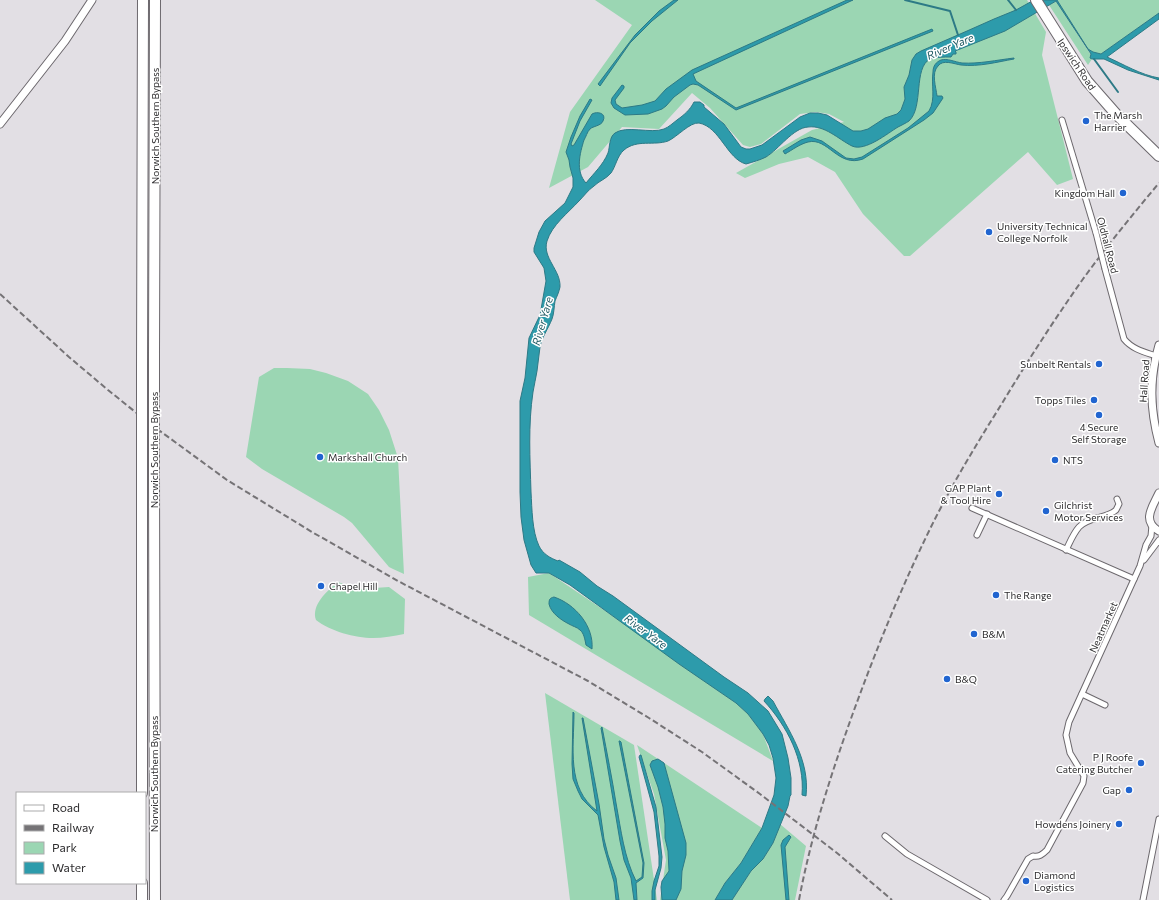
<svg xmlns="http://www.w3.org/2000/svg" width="1159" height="900" viewBox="0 0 1159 900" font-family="Commissioner,sans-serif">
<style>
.green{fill:#9bd6b3}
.water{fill:#2d9bab;stroke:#2d7a86}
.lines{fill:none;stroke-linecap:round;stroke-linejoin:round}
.stream{stroke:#2d7a86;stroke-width:2}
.street-casing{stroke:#6c686d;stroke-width:7}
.secondary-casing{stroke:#6c686d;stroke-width:9}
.highway-casing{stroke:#6c686d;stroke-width:12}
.street{stroke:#fff;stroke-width:5}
.secondary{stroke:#fff;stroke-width:7}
.highway{stroke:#fff;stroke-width:10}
.rail{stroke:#757376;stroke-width:2;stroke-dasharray:6 3;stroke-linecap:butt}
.street-bridge-casing{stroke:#6c686d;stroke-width:7;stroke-linecap:butt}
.highway-bridge-casing{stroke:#6c686d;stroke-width:12;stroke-linecap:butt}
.street-bridge{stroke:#fff;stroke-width:5}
.highway-bridge{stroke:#fff;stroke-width:10}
.poi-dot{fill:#2165d0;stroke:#fff;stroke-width:1.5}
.labels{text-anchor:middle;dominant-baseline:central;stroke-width:3;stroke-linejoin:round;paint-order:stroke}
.street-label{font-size:10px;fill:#2e2d2f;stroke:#fff}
.poi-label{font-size:10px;fill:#2e2d2f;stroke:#fff;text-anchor:start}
.water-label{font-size:11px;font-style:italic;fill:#215b64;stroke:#fff}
</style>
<rect width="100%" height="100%" fill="#e2dfe4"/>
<g class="green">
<path d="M595,0H1027L1046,32L1042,55L1073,179L1057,185L1028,152L910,256H904L863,214L835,172L808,157L779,164L745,178L736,173L812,130L844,122L829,114L816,112L800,114L761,144L750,147L743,145L710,108L692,93L659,129L622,127L588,167L549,188L570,112L632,25Z"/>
<path d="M1057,0H1159V13L1101,54L1093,52L1088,49Z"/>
<path d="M1056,1L1091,55L1090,58L1092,59L1088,65L1049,5Z"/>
<path d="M274,368H287L310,369L326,373L348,381L368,394L379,410L389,430L398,458L404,574L393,569L389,567L352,523L344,517L262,469L246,457L259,377Z"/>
<path d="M549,573L629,627L680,664L736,703L748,714L763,734L773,761L529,615L528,577Z"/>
<path d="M338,582L346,585L360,589L389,587L405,599L404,634C394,636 383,638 373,638C355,638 330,631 316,620C311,605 327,591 338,582Z"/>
<path d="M545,693L634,745L657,900H570Z"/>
<path d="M637,745L762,828L741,863L725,883L715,900H660L666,860L654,794Z"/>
<path d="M780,824L806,846L795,900H732L751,871L763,859L773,843Z"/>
</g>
<g class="water">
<path d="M674,0H678L652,21L630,43L600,86L598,84L635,35L659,11Z"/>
<path d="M847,0H853L693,74L696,81L736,108L932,29L933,31L736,110L698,85L693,84L690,85L674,97L666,106L662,109L648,114L625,115L614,108L611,103L612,98L622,85L624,86V88L615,100L616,104L622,108L642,105L655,101L666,89L692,70Z"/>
<path d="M1034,0H1057L1088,49L1093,52L1101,54L1159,13V19L1107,57C1123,64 1141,75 1159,78V80L1128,70L1104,59H1092L1090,58L1091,54L1056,1L1005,31L955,51L956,52V54H953L951,57C944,57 936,57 930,59C913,68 924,107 909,121C906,123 902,125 898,127C888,133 865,152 852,146C838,139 825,125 808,127C793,128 779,149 766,157C760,160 753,162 746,164C727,159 720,127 699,123C690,122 677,137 668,141C654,146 637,139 624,150C617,156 616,166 611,173C606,179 599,181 594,186C588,190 584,196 579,201C568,213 552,225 547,241C542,258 561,270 560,287C559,292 557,296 555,301C554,307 554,314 552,319C548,329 542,337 540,347C539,355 538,363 537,371C536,378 534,385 533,392C528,425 530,459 531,492C532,509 532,531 539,546C543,554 550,558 558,561L559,560L580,572L597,586L613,596L724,677L748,693L768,711L782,734L788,758L791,778V795L790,796L788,806L773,843L763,859L751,871L732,900H715L725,883L741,863L762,828L774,795L776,778L773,758L769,745L763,734L748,714L736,703L679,664L570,585L549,573H536L531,565L524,540L521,517L520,492V401L525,378L529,338L540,315L546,281L544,268L534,252V248L539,232L545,221L565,203L573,187V178L570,167L569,160L566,152L571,137L580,116L590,99L592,100L580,121L571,144L572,146L574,145L592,114C597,111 607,113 603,121C601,126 593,126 590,129C587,132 586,137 584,140C580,153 575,171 586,183C594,173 603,165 608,153C610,147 609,137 615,133C626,125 651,134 664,129C669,127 673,123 677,120C684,115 690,110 694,102H700L704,105V107L724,124L741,147L746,149H750L762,145L800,117L810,113H818L827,115L853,131H861L868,129L885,118L897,114L901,110L905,99L904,87L909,75L912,60L916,54L921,51L967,31L994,19L1016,10Z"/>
<path d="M1014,58V59C997,62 979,67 961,65C954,64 943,59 938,66C931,73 936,87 937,96H942L943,98L933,113L924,120L863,159C838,168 828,137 808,142C800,144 792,150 785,154L783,151L801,140L810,137L822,141L846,158L854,159L862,157L908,128L929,111C936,99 931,85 933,72C933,66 936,62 941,60C947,58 955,62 962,63C979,64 997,60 1014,58Z"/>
<path d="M554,597C575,604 594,626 592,649L586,645C585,640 584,633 580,630C577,627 572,626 569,624C561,620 551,613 549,604C549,599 550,598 554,597Z"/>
<path d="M768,696L773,701C789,731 810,760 806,796L802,795C805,760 787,726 764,701L765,699Z"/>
<path d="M573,712L574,713C574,747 566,788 597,811L582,718H583L599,804L604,839L608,855L616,878L619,900H616L614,882L604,847L598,815L582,799L578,791L573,779L572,764Z"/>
<path d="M602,727C607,753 612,778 616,803C621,830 624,857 636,881L642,877L643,863L619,741H620L621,742L644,863L643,878L636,883L637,900H634L631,878L624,860L620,841L601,728Z"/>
<path d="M640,755H641L656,807L662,857L661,868L655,890V900H652V891L654,881L659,866V856L654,812L639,757Z"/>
<path d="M658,759L664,763L686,843V855L682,871L681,889L676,900H662L661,887L662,881L669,871L668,851L665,838V824L663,807L658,787L650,765L652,761Z"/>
<path d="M789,835L791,837L785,847L789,900H786L781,845L783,840Z"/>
</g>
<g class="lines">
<g class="stream">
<path d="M905,0L950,11L958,35"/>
<path d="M1008,0L1016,10"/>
<path d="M1094,59L1118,92"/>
</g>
<g class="street-casing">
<g id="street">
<path d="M1062,120L1096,233"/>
<path d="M1105,269L1124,339C1132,349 1144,352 1156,356"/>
<path d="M972,508L1134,579"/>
<path d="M977,535L987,514"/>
<path d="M1066,550C1070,542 1073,534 1079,527C1088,517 1108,518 1116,510C1117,508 1118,506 1119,504L1117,499"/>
<path d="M1144,560L1159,540"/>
<path d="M1082,694L1105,705"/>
<path d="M885,836L907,854L987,900"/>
<path d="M1004,900L1007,896L1028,859L1033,856C1039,857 1042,855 1047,850L1083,783L1084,776L1070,753L1066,735L1069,722L1140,566L1146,545L1151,536L1152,525"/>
<path d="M1143,900L1159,819"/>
</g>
</g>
<g class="secondary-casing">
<g id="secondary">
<path d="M0,124L65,41L92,0"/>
<path d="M1159,345C1149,379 1150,409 1159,443"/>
<path d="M1159,493C1153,506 1141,521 1159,531"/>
</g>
</g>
<g class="highway-casing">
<g id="highway">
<path d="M1036,0L1087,81L1116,114L1159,156"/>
<path d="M154,355L155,0"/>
<path d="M142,369L143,0"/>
<path d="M154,473L155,900"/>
<path d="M142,489V793"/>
<path d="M142,883V900"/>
</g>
</g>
<use href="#street" class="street"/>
<use href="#secondary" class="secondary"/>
<use href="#highway" class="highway"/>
<g class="rail">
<path d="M0,294L69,357L108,390L149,423L227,480L312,532L398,581L588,681L649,718L702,752L760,794L837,853L892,900"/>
<path d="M799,900C811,836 831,774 853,713C876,650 901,588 930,529C951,486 976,445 1001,405C1027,362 1054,320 1083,279C1107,246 1133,214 1159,183"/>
</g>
<g class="street-bridge-casing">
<path id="street-bridge" d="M1096,233L1105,269"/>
</g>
<g class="highway-bridge-casing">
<g id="highway-bridge">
<path d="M154,355V473"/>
<path d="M142,489V369"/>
</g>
</g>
<use href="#street-bridge" class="street-bridge"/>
<use href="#highway-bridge" class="highway-bridge"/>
</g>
<g class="poi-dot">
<circle cx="1086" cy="121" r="4"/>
<circle cx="1123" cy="193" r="4"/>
<circle cx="989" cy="232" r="4"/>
<circle cx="1099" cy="364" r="4"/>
<circle cx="1094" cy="400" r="4"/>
<circle cx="1099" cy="415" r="4"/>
<circle cx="320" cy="457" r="4"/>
<circle cx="1055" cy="460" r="4"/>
<circle cx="999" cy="494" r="4"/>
<circle cx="1046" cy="511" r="4"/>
<circle cx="321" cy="586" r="4"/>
<circle cx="996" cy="595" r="4"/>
<circle cx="974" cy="634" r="4"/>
<circle cx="947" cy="679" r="4"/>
<circle cx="1141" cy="763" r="4"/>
<circle cx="1129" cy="790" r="4"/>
<circle cx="1119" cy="824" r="4"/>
<circle cx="1026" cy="881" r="4"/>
</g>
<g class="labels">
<g class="street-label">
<text transform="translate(1077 64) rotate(56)">Ipswich Road</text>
<text transform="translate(155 126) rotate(-90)">Norwich Southern Bypass</text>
<text transform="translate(1108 245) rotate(75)">Oldhall Road</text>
<text transform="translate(1144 381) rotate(-86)">Hall Road</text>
<text transform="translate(154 450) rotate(-90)">Norwich Southern Bypass</text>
<text transform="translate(1103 627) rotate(-66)">Neatmarket</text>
<text transform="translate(154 774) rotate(-90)">Norwich Southern Bypass</text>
</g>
<g class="poi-label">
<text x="1094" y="115">The Marsh<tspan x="1094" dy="12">Harrier</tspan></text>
<text x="1115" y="193" text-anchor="end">Kingdom Hall</text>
<text x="997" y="226">University Technical<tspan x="997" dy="12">College Norfolk</tspan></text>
<text x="1091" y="364" text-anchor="end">Sunbelt Rentals</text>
<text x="1086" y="400" text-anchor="end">Topps Tiles</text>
<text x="1099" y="427" text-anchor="middle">4 Secure<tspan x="1099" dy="12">Self Storage</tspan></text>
<text x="328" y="457">Markshall Church</text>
<text x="1063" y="460">NTS</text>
<text x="991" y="488" text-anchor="end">GAP Plant<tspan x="991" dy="12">&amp; Tool Hire</tspan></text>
<text x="1054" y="505">Gilchrist<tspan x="1054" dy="12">Motor Services</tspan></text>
<text x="329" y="586">Chapel Hill</text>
<text x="1004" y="595">The Range</text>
<text x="982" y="634">B&amp;M</text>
<text x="955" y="679">B&amp;Q</text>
<text x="1133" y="757" text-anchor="end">P J Roofe<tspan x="1133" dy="12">Catering Butcher</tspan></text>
<text x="1121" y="790" text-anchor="end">Gap</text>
<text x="1111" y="824" text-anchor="end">Howdens Joinery</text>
<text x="1034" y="875">Diamond<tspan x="1034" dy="12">Logistics</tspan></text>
</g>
<g class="water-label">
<text transform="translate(950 46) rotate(-23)">River Yare</text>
<text transform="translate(542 321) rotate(-74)">River Yare</text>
<text transform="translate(646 631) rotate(36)">River Yare</text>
</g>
</g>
<rect x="16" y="792" width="130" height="92" fill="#ffffff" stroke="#ababac"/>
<rect x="24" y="805" width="20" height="6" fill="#ffffff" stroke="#ababac"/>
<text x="52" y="812" font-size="12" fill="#2e2d2f">Road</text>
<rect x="24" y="825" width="20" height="6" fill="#757376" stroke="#ababac"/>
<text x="52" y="832" font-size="12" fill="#2e2d2f">Railway</text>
<rect x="24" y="842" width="20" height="12" fill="#9bd6b3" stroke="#ababac"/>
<text x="52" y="852" font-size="12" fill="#2e2d2f">Park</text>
<rect x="24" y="862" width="20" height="12" fill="#2d9bab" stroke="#ababac"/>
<text x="52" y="872" font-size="12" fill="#2e2d2f">Water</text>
</svg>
